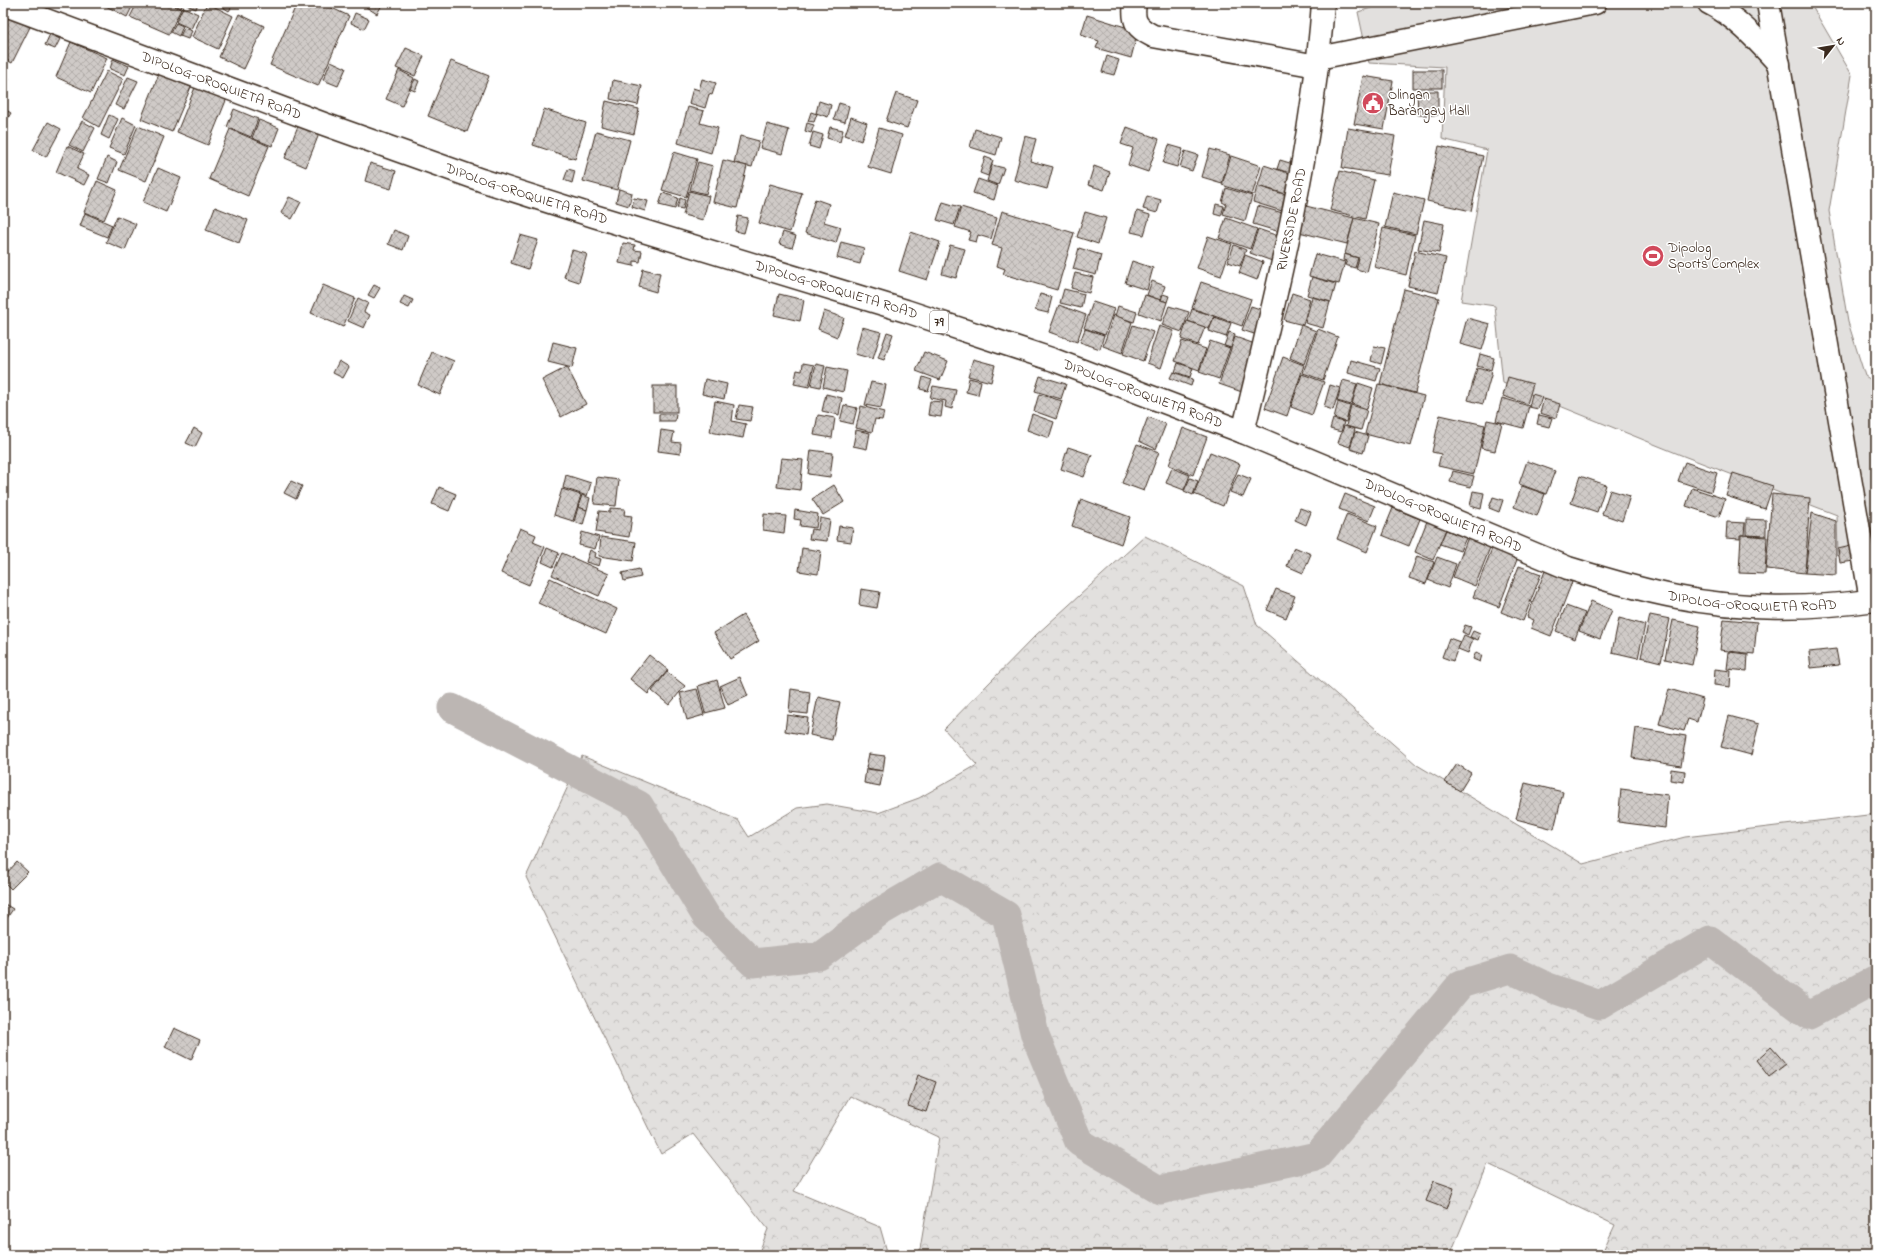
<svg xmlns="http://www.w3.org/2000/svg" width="1879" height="1258" viewBox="0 0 1879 1258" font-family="'Indie Flower',sans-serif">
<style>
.forest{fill:url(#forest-crowns);stroke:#8e857e}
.park{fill:#e2e0de;stroke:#8e857e}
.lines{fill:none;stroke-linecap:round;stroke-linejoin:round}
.river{stroke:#bcb6b3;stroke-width:29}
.building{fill:url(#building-cross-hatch);stroke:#3b2a1e}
.minor-casing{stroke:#3b2a1e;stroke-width:25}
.major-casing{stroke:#3b2a1e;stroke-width:25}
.minor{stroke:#fff;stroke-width:22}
.major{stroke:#fff;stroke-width:22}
.labels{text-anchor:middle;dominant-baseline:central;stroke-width:3;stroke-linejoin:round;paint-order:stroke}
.shield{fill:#fff;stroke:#766a62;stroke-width:1}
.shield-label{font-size:13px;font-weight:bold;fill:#3b2a1e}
.street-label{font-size:14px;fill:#3b2a1e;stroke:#fff}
.poi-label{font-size:14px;fill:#3b2a1e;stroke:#fff;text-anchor:start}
</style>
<defs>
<pattern id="forest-crowns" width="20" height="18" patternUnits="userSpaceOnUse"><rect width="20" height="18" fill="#e2e0de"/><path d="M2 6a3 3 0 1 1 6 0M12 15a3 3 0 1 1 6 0" fill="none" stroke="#c3c0be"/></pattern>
<pattern id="building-cross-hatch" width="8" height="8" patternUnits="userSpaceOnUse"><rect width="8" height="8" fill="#cfcac7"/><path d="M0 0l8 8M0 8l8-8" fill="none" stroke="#b3aeaa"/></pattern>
</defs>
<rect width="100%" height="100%" fill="#fff"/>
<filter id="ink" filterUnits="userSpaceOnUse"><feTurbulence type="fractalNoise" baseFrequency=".025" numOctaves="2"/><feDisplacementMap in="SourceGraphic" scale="8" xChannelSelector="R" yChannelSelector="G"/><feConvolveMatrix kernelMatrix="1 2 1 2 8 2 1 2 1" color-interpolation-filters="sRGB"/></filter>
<g filter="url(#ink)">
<path class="forest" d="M1145,536L1244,586L1257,625L1417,765L1583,864L1685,837L1876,814V1255H1601L1615,1225L1488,1164L1450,1255H919L939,1137L850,1096L794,1191L880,1227L888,1255H758L768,1229L693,1134L661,1154L526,877L582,756L738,820L749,837L797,808L827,804L878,813L919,798L977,765L944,729L1036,635Z"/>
<path class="park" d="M1387,3H1810L1852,75L1829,211L1848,322L1865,376L1876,383V552L1852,553L1838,556L1837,515L1681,455L1503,383L1495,306L1461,301L1487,150L1442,139L1445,67L1369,63L1358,12Z"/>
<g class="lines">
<path class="river" d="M452,708L639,805L706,916L753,963L819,956L878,913L940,877L1006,915L1035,1035L1079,1142L1160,1190L1317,1156L1461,984L1510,969L1548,987L1600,1005L1710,940L1809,1015L1876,979"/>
</g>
<g class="building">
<path d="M100,3H134L127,17Z"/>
<path d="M137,3H168L181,9L169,34L130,17Z"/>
<path d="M176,3L183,4L181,8L175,5Z"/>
<path d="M182,3H198L196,9Z"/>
<path d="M207,3L233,16L218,49L192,37Z"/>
<path d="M216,3H234L229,11Z"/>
<path d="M297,3H321L349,16L318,86L270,65Z"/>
<path d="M368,3H383L377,14L366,7Z"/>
<path d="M183,7L198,14L191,29L176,22Z"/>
<path d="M3,13L30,27L12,63L3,58Z"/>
<path d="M355,13L369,19L364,29L351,23Z"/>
<path d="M239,14L264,26L244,69L219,57Z"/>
<path d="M1087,15L1138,31L1131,58L1096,48L1099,41L1081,35Z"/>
<path d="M176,23L183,26L179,36L171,32Z"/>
<path d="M184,28L192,31L188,39L180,36Z"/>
<path d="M50,34L60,39L55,49L45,45Z"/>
<path d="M71,42L107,58L91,93L56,77Z"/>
<path d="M406,48L424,56L415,76L396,68Z"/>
<path d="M1107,56L1119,60L1114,75L1102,72Z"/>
<path d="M113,59L129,66L125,75L110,69Z"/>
<path d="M331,61L346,68L338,86L323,80Z"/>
<path d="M451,61L489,76L467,132L428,116Z"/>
<path d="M399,70L414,78L402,106L386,99Z"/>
<rect x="1413" y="70" width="29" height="18"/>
<path d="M107,71L123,79L99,127L83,118Z"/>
<path d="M159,74L191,87L172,132L141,119Z"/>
<path d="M3,76L9,79L3,90Z"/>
<path d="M1363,76L1393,81L1384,129L1354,124Z"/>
<path d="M128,77L138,81L124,109L115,105Z"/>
<path d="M415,79L419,81L415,91L410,89Z"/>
<path d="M702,79L716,83L712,95L709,94L705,108L689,103L693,88L699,90Z"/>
<path d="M613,80L642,86L638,105L610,99Z"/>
<path d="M196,85L227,98L208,145L177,132Z"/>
<path d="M1417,91H1438V115H1418Z"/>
<path d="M896,93L917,100L907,128L886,121Z"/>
<path d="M606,101L639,109L634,134L601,126Z"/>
<path d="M819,101L831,105L828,117L816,113Z"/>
<path d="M839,103L849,106L845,122L834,119Z"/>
<path d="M688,107L704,111L700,123L718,128L711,153L678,143Z"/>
<path d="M3,108L11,113L3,126Z"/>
<path d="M234,109L258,119L251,137L227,127Z"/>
<path d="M544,109L586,123L575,159L533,145Z"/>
<path d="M811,112L817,114L814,122L808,121Z"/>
<path d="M109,115L118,119L109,139L101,135Z"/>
<path d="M851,117L867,123L861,141L845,135Z"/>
<path d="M122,118L136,125L124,154L109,148Z"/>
<path d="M259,120L279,128L272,146L252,138Z"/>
<path d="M82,121L95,128L83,152L69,145Z"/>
<path d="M48,122L61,129L46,157L33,150Z"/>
<path d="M807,123L814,125L811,133L805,131Z"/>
<path d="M767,124L789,130L782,154L760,148Z"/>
<path d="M138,126L164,137L146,181L119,170Z"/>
<path d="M298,126L319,134L306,167L285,158Z"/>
<path d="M830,127L843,130L840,142L827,138Z"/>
<path d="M1127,127L1159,139L1148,172L1128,165L1133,148L1121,144Z"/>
<path d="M879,128L902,135L891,174L868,167Z"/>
<path d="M1348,128L1395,136L1388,175L1342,168Z"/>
<path d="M230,129L269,146L248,196L209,179Z"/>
<path d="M975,129L1001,137L996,155L970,147Z"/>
<path d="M596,131L630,140L617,190L583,181Z"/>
<path d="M813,132L823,135L819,149L809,146Z"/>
<path d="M740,136L759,141L752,167L734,163Z"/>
<path d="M1025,136L1036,139L1030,161L1053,167L1047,189L1014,180Z"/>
<path d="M1169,145L1183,149L1177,167L1163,163Z"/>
<path d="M67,146L84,154L77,169L89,175L84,185L56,172Z"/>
<path d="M1439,146L1483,156L1471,211L1427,201Z"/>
<path d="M1210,149L1230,155L1222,183L1202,177Z"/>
<path d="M1185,151L1198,155L1192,171L1180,167Z"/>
<path d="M674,152L697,159L686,197L662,190Z"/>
<path d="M1231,156L1261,166L1252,195L1222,185Z"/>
<path d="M107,157L117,162L109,183L98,179Z"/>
<path d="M985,157L993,160L988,176L980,173Z"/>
<path d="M723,160L747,166L737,208L713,202Z"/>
<path d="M1280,160L1293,164L1290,173L1277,169Z"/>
<path d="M698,162L713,166L706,194L690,190Z"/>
<path d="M370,163L396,171L391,189L365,181Z"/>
<path d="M992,165L1004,168L998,185L987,181Z"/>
<path d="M1264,165L1291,174L1286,194L1258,186Z"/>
<path d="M1094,166L1110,172L1104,190L1088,185Z"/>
<path d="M158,168L181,178L166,212L143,202Z"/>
<path d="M568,169L575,171L572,183L564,180Z"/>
<path d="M1340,171L1374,180L1365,219L1330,210Z"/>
<path d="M978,179L998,186L994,200L973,193Z"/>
<path d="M97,181L117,190L104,220L84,212Z"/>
<path d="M770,184L802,193L790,232L759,223Z"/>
<path d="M1257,186L1287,195L1282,211L1253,202Z"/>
<path d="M1226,188L1252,196L1245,221L1223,214L1226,204L1222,202Z"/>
<path d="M619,189L632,193L629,206L616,202Z"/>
<path d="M689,191L709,196L703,220L683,215Z"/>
<path d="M1393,192L1424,200L1416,234L1385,227Z"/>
<path d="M663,193L678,198L675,209L659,205Z"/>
<path d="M1147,196L1161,200L1157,213L1143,209Z"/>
<path d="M289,197L301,202L292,219L281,213Z"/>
<path d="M634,198L648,201L645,211L632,207Z"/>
<path d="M680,198L685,200L683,209L677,208Z"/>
<path d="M815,199L829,204L824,222L841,227L836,243L805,233Z"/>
<path d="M943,202L960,207L954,225L937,220Z"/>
<path d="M1216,204L1224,206L1221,216L1214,214Z"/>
<path d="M1258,206L1286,214L1280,232L1253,224Z"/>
<path d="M1306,206L1354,218L1347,244L1299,232Z"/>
<path d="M215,207L248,220L239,243L206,230Z"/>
<path d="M961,207L997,218L991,239L978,235L976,242L968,240L971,232L955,227Z"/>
<path d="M1002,211L1074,233L1057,290L1003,274L1005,269L997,266L1002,248L992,245Z"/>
<path d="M1137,211L1150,215L1144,235L1131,232Z"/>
<path d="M1085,212L1106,218L1098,244L1077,237Z"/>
<path d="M85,213L112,225L107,237L80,226Z"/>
<path d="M117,216L136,224L125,250L106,242Z"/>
<path d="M738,216L748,218L744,233L735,231Z"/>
<path d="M1226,218L1257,229L1250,249L1219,238Z"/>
<path d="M1354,218L1379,224L1367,272L1356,269L1359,258L1345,254Z"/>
<path d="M1424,220L1444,224L1439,253L1418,249Z"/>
<path d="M1383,228L1415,235L1406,275L1374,267Z"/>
<path d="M1258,229L1284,238L1275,262L1250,253Z"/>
<path d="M394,230L408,236L403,250L388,244Z"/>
<path d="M783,232L796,236L792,248L779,244Z"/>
<path d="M911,232L940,242L927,280L899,271Z"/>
<path d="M520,235L538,240L528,269L511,263Z"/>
<path d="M1208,236L1232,244L1221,276L1197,268Z"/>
<path d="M841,242L864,248L860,264L837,258Z"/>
<path d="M623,243L635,245L634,250L642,251L640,262L634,261V266L619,263Z"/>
<path d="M950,245L965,249L956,278L942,274Z"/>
<path d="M1234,245L1246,250L1240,266L1228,262Z"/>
<path d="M1079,248L1101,255L1096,275L1073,269Z"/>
<path d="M572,250L587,254L579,282L564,277Z"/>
<path d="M1415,251L1446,258L1438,293L1408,286Z"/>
<path d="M1315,254L1345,262L1339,284L1309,276Z"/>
<path d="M1344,254L1358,258L1355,268L1345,265L1347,261L1343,260Z"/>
<path d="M1245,255L1263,262L1257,280L1239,273Z"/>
<path d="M1132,261L1153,268L1147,290L1125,283Z"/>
<path d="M643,269L660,273L656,292L639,287Z"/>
<path d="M1075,273L1093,277L1089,293L1071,288Z"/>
<path d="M1312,277L1336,284L1331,302L1307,295Z"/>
<path d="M1152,281L1165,286L1160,300L1147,295Z"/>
<path d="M1201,282L1251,299L1242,326L1192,308Z"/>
<path d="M323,285L355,298L343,327L311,313Z"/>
<path d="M374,285L380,288L374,298L368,295Z"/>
<path d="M1064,289L1084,294L1081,308L1060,303Z"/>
<path d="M1404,289L1439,298L1415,393L1380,384Z"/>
<path d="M1292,293L1310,299L1303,325L1284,320Z"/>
<path d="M779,294L804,300L800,321L774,315Z"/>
<path d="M1040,294L1052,297L1048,313L1035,310Z"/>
<path d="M1163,294L1169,296L1167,302L1161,300Z"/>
<path d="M1145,295L1167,302L1161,321L1139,313Z"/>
<path d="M404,296L413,300L409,308L400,304Z"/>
<path d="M1312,297L1330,302L1323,328L1305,323Z"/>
<path d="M358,298L368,303L364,312L370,315L364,328L348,321Z"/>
<path d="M1093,302L1114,309L1105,335L1084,328Z"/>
<path d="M1059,305L1086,315L1077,342L1049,332Z"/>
<path d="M1118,306L1137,312L1134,322L1115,316Z"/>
<path d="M1169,306L1189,312L1182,332L1162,325Z"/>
<path d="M1251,306L1269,312L1260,336L1242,330Z"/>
<path d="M1192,309L1214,316L1209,329L1188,321Z"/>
<path d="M824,311L844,318L837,337L818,329Z"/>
<path d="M1114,315L1132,322L1122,353L1103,346Z"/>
<path d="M1214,317L1231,323L1226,337L1209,331Z"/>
<path d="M1467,318L1490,324L1482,350L1460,344Z"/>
<path d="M1187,321L1205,327L1198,345L1181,339Z"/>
<path d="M1133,325L1153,332L1143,361L1123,354Z"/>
<path d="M1301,325L1316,331L1304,364L1290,358Z"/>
<path d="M1159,326L1174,331L1161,368L1147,363Z"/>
<path d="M862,327L881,332L873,359L855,354Z"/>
<path d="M1085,329L1104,335L1100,349L1080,342Z"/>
<path d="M1318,329L1338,337L1323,380L1303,373Z"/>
<path d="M887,332L893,334L884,360L878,358Z"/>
<path d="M1229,332L1235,334L1231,348L1224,346Z"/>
<path d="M1235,337L1258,345L1242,392L1219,384Z"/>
<path d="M1182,341L1206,349L1199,370L1175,361Z"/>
<path d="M1210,341L1230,348L1219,379L1199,372Z"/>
<path d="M553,342L577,348L572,368L548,362Z"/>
<path d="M1374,346L1385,348L1381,364L1371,361Z"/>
<path d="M432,352L454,361L440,395L418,385Z"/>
<path d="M924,352L948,361L940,380L916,371Z"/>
<path d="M1480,354L1494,358L1491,370L1477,366Z"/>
<path d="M1283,357L1304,365L1287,416L1265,408Z"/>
<path d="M973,359L995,365L991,382L968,376Z"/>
<path d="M1351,360L1380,368L1376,381L1348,373Z"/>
<path d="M339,361L349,367L343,378L333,373Z"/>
<path d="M803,363L814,365L809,387L794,384L797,370L802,371Z"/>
<path d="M1178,363L1193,368L1190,377L1175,372Z"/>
<path d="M816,364L825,366L820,387L811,385Z"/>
<path d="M567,367L586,404L561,417L542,380Z"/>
<path d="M827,367L847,371L843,392L823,387Z"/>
<path d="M1477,368L1492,372L1483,404L1468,400Z"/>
<path d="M1173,372L1193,379L1191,386L1170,378Z"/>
<path d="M1302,374L1324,382L1312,415L1291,407Z"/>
<path d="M1040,376L1066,384L1061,399L1035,391Z"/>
<path d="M923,377L932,380L928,391L920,389Z"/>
<path d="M1508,377L1533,384L1527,404L1503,396Z"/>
<path d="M969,378L981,381L978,395L966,392Z"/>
<path d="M705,379L727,384L724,399L702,394Z"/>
<path d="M1343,380L1357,384L1351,405L1337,401Z"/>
<path d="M871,382L886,385L881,408L865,405Z"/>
<path d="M1358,383L1373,388L1367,409L1352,404Z"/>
<path d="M1378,384L1424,396L1411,446L1365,434Z"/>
<path d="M1330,385L1340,388L1333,410L1324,407Z"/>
<rect x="653" y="386" width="24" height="26"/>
<path d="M933,386L956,390L952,409L945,407L946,401L930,398Z"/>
<path d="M826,394L842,398L839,415L822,411Z"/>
<path d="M1039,394L1062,401L1056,419L1034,411Z"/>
<path d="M1532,394L1542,397L1538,409L1529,407Z"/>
<path d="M1502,398L1529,406L1523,428L1496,421Z"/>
<path d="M1544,399L1560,404L1556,418L1540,413Z"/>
<path d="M715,401L734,405L732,421L746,424L743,438L710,432Z"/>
<path d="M930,401L943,402L941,417L928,415Z"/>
<path d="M1338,402L1350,406L1346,422L1334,418Z"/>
<path d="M739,405L753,407L750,421L736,419Z"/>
<path d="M844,405L857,408L853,424L840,421Z"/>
<path d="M1351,405L1367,410L1361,430L1346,426Z"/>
<path d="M861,406L884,412L882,420L875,419L872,432L856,428Z"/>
<path d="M659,414H676L675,421H659Z"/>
<path d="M1032,414L1054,422L1049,438L1027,430Z"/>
<path d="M818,415L835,418L832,438L814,435Z"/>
<path d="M1440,415L1485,425L1474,474L1438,466L1441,454L1432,452Z"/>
<path d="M1539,415L1552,418L1549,427L1537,424Z"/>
<path d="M1148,417L1166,424L1156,449L1139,441Z"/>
<path d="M1333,419L1344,422L1341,432L1330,429Z"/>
<path d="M1487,420L1502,423L1495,451L1481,448Z"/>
<path d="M1344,426L1355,429L1350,447L1338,443Z"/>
<path d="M194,428L202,433L195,447L186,443Z"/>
<path d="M1183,428L1207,437L1193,475L1169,465Z"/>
<path d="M661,430L674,432L672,442L681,443L680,454L658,451Z"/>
<path d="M856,430L870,433L867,449L853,446Z"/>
<path d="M1355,432L1368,436L1363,453L1350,449Z"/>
<path d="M1137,444L1159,452L1144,491L1122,483Z"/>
<path d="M1068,447L1092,455L1084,477L1061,469Z"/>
<path d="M811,450L833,453L830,477L808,474Z"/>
<path d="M1210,452L1240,464L1223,506L1194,494Z"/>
<path d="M781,458L803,460L800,490L777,487Z"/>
<path d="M1527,461L1555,471L1546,494L1519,484Z"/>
<path d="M1685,462L1717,473L1711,492L1678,481Z"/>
<path d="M1172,468L1190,475L1184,490L1166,483Z"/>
<path d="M1453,471L1474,476L1471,487L1450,482Z"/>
<path d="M1733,473L1773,486L1765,509L1726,496Z"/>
<path d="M1238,474L1251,479L1243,497L1230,492Z"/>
<path d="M566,475L591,483L587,496L563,488Z"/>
<path d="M1580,476L1606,485L1597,512L1571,503Z"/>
<path d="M597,477L619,480L616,506L594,504Z"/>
<path d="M1190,478L1198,481L1193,495L1184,491Z"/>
<path d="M291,481L302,486L296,499L284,493Z"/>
<path d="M834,485L844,502L823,515L812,499Z"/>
<path d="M1522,486L1545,494L1537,516L1514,507Z"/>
<path d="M439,487L456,494L449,511L432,504Z"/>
<path d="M1692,488L1725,499L1719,517L1686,506Z"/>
<path d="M562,489L581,495L573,521L554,515Z"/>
<path d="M1610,490L1630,496L1622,521L1602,514Z"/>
<path d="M1473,491L1484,493L1481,509L1470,506Z"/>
<path d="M1345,494L1375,506L1369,521L1339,509Z"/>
<path d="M1772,494L1810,498L1805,573L1766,569Z"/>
<path d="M582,495L590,498L587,510L578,507Z"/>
<path d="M1493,497L1503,500L1499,512L1489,508Z"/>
<path d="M1081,499L1130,517L1121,544L1072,526Z"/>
<path d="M578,507L587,510L583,525L574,522Z"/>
<path d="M610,508L625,509L624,515L632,516L629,537L596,532L599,511L610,512Z"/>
<path d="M1300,508L1311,512L1306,525L1295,520Z"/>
<path d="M1393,508L1420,519L1409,546L1382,535Z"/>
<path d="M795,510L818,514L816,528L800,526L801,520L794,519Z"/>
<path d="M1812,513L1836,521V575L1805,573Z"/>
<path d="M764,514L786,516L784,533L763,530Z"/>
<path d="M1347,514L1377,526L1367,552L1337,539Z"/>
<path d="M820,518L830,520L827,541L809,539L811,529L818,530Z"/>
<path d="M1746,519L1766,520V536L1746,535Z"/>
<path d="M1427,521L1446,529L1433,560L1415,552Z"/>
<path d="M1727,522L1745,523L1744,535H1740V539L1726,538Z"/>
<path d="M839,526L853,528L851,542L837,540Z"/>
<path d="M520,528L536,535L533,542L545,547L529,585L501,573Z"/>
<path d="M1446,530L1466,538L1460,551L1440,544Z"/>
<path d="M582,532L599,537L595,549L579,545Z"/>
<path d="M1741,535L1767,537L1765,574L1739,573Z"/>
<path d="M601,537L636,542L633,561L599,556Z"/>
<path d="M1468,537L1491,545L1475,586L1453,577Z"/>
<path d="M1493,546L1518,557L1499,607L1473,597Z"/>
<path d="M1851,546L1854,561L1840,563L1838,549Z"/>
<path d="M1294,547L1311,554L1303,573L1287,566Z"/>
<path d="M547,548L559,553L553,567L542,562Z"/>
<path d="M802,548L821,551L818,574L799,571Z"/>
<path d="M590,550L596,553L595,557L601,559L599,566L586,562Z"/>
<path d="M562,553L609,574L599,596L552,575Z"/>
<path d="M1417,556L1434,562L1426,584L1409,578Z"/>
<path d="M1437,557L1456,564L1448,588L1428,580Z"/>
<path d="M1519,566L1541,574L1523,621L1501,612Z"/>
<path d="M639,569L641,577L624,581L622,573Z"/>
<path d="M1545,571L1572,582L1551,636L1531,628L1534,620L1527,617Z"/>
<path d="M550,578L617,609L606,634L538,603Z"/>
<path d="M861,589L880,592L877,608L859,605Z"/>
<path d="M1276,589L1295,596L1286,618L1267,610Z"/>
<path d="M1591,601L1612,610L1600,639L1579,631Z"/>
<path d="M1566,606L1585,613L1575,639L1556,631Z"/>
<path d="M743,615L759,641L730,659L714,633Z"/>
<path d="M1650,615L1670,619L1661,662L1641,657Z"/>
<path d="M1619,618L1645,625L1638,658L1612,652Z"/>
<path d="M1724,619L1757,622L1754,654L1720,650Z"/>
<path d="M1673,620L1700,626L1692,665L1665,659Z"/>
<path d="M1465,625L1471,627L1468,635L1462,632Z"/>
<path d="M1473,631L1480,634L1478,640L1470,637Z"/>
<path d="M1464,635L1473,639L1468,653L1458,649Z"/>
<path d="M1449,638L1460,642L1453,661L1442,657Z"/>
<path d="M1836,649L1839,665L1811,668L1809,652Z"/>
<path d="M1476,652L1482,655L1480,662L1473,659Z"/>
<path d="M1729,652L1748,654L1747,671L1727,669Z"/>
<path d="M649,655L668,670L648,694L630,679Z"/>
<path d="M1715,669L1731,671L1730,687L1714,685Z"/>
<path d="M667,672L685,686L669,705L652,691Z"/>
<path d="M740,677L748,696L728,705L720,686Z"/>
<path d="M717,680L725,708L705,713L698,686Z"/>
<path d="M697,689L704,715L687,720L680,693Z"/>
<path d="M791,689L810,692L808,714L789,712Z"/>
<path d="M1669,689L1703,699L1697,722L1688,719L1684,731L1659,724Z"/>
<path d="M818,697L840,702L832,740L810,735Z"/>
<path d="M787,715L808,718L806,735L785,731Z"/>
<path d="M1729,716L1759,724L1751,755L1721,747Z"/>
<path d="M1636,728L1686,736L1681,766L1632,758Z"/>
<path d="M869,754L885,756L883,771L866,768Z"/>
<path d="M1457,764L1471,773L1460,791L1445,782Z"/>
<path d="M866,769L883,771L880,786L864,783Z"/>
<path d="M1671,769L1685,771L1684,782L1670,780Z"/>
<path d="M1525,783L1563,792L1554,829L1516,819Z"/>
<path d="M1621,789L1668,795L1665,828L1618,822Z"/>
<path d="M17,862L28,872L11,889L3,881V877Z"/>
<path d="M3,903L13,909L3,924Z"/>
<path d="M174,1028L200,1040L191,1060L165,1047Z"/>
<path d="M1771,1047L1786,1064L1769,1077L1756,1060Z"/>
<path d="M918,1075L936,1082L926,1112L908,1106Z"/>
<path d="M1434,1181L1454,1188L1447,1209L1426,1201Z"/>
</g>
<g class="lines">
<g class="minor-casing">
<g id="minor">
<path d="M1135,3C1132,22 1137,28 1153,36L1317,66"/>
<path d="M1709,3C1737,17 1758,41 1779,64"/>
<path d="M1768,3L1871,600"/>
<path d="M1318,58L1595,3"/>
<path id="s1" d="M1243,432C1277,293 1313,146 1323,3"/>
</g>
</g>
<g class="major-casing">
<g id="major">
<path id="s2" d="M3,4L324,124L481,180L594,216L906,311L1054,360L1243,432L1568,568C1604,579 1640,590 1677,597C1739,610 1813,609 1876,600"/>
</g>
</g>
<use href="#minor" class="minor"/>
<use href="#major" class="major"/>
</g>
</g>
<defs>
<g id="civic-disc" transform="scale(1.15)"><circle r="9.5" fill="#d1495b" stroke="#fff"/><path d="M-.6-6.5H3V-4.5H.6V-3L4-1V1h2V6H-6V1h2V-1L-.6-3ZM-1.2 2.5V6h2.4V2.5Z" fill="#fff"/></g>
<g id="stadium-disc" transform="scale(1.15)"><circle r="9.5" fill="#d1495b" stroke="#fff"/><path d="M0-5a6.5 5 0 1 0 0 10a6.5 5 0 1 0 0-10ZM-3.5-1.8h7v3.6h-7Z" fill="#fff"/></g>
</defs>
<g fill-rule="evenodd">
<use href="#civic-disc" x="1373" y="103"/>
<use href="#stadium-disc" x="1653" y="256"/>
</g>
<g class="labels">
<rect class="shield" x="930" y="311" width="18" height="22" rx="3"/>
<g class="shield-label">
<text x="939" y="322">79</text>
</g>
<g class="street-label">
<text stroke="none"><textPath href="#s2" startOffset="233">DIPOLOG-OROQUIETA ROAD</textPath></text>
<text stroke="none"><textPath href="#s2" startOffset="557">DIPOLOG-OROQUIETA ROAD</textPath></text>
<text stroke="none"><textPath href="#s1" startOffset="218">RIVERSIDE ROAD</textPath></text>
<text stroke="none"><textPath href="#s2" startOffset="881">DIPOLOG-OROQUIETA ROAD</textPath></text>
<text stroke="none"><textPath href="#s2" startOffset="1205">DIPOLOG-OROQUIETA ROAD</textPath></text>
<text stroke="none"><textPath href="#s2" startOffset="1529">DIPOLOG-OROQUIETA ROAD</textPath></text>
<text stroke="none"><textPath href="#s2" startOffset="1853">DIPOLOG-OROQUIETA ROAD</textPath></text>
</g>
<g class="poi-label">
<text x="1388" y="95">Olingan<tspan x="1388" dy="16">Barangay Hall</tspan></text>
<text x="1668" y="248">Dipolog<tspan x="1668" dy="16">Sports Complex</tspan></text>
</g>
</g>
<rect width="1879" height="1258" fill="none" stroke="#fff" stroke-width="16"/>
<rect x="8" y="8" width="1863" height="1242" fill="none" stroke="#3b2a1e" stroke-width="1.5" filter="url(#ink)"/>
<g transform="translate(1833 46) rotate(59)" stroke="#ffffff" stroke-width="3" paint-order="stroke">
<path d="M0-3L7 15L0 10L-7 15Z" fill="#3b2a1e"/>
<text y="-6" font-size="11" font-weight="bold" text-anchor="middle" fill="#3b2a1e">N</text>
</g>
</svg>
